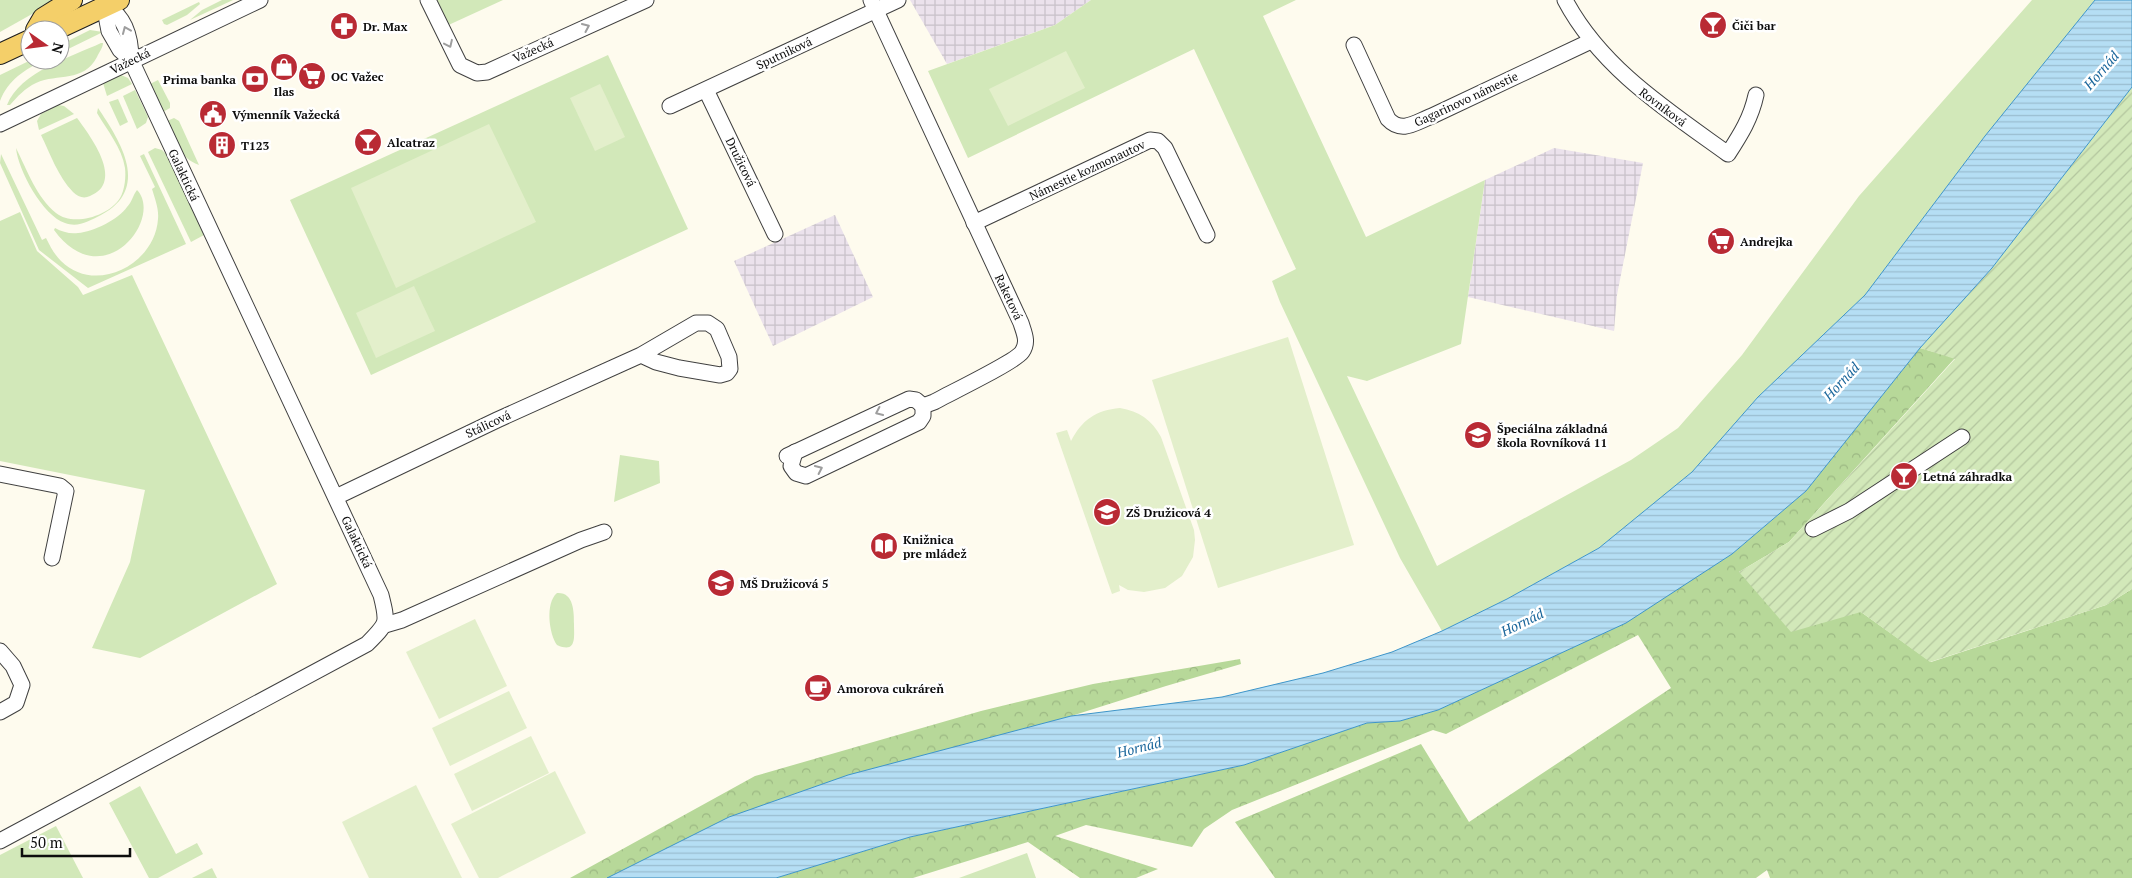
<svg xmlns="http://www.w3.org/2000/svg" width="2132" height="878" viewBox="0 0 2132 878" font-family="'PT Serif',serif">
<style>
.industrial{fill:url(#industrial-grid)}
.grass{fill:#d2e8b9}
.forest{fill:url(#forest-crowns)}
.garden{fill:url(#garden-furrows)}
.pitch{fill:#e3efcb}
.water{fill:url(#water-rules);stroke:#3e95c9}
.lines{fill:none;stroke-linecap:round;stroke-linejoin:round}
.minor-casing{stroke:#404040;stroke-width:17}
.major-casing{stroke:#1e1e1e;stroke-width:22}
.minor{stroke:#fff;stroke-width:15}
.major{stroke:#f4cf69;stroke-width:20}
.oneway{stroke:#9e9e9e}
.labels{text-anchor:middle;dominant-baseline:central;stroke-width:5;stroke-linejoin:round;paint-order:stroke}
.poi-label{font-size:12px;font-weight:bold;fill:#0d0d0d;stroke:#fff;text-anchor:start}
.street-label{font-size:12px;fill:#0d0d0d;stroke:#fff}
.water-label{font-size:14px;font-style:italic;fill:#1a669b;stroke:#fff}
</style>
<defs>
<pattern id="industrial-grid" width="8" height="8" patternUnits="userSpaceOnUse" patternTransform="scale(1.25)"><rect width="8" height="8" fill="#ebe2ec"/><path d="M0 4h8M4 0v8" fill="none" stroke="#c8c1c9"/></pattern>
<pattern id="forest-crowns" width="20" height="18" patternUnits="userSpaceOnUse" patternTransform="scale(1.25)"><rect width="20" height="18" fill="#b7d899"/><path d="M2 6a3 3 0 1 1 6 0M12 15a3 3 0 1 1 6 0" fill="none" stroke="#9cb883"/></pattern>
<pattern id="garden-furrows" width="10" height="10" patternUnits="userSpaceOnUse" patternTransform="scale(1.25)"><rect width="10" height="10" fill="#d2e8b9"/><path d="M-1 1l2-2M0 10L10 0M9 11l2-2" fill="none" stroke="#b3c69e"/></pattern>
<pattern id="water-rules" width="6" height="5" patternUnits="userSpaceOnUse" patternTransform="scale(1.25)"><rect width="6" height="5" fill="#b5def4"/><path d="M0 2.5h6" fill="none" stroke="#9abdd0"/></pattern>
</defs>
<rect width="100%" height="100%" fill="#fefbee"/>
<g class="industrial">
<path d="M910,0H1091L1055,25L947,64Z"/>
<path d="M1554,148L1643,163L1617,295L1614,331L1468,297L1485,180Z"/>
<path d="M835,215L873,297L773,346L734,261Z"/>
</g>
<g class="grass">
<path d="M0,0H57L0,32Z"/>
<path d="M222,0H233L190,20L202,10Z"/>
<path d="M432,0H503L442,28Z"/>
<path d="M1091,0H1296L1263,16L1366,237L1485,180L1461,344L1367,381L1347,376L1437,566L1631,460L1678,428L1742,355L1859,196L2032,0H2095L1985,136L1865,295L1758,397L1692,472L1599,548L1507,599L1442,631L1400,558L1280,302L1272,281L1296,269L1194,49L968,158L928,71L1055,25Z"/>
<path d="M199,2L200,4L187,15L167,25L164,24L162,20Z"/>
<path d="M90,30L103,32L60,53V45Z"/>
<path d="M101,43H103C103,48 99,52 97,57C83,83 58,73 36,83C25,88 17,97 10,105H7C20,72 71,57 101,43Z"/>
<path d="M608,55L688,229L371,375L290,200Z"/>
<path d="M31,60H45C25,69 8,80 0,101V75Z"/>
<path d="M121,75L128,78L132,84L107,96L103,83Z"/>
<path d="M158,80L170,103V108L163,112L150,84Z"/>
<path d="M135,90L148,117L146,123L137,129L123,96Z"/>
<path d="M118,99L128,122L120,126L109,102Z"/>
<path d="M58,105L64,106L74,114L39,130L37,121L41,114Z"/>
<path d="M98,108C121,142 151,189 101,215C89,221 78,228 65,223C43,216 18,170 16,148C27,170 37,198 56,213C73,227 109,216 120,198C125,190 126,176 125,168C122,148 107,130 97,113Z"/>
<path d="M77,118C91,137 125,182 90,196C84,199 78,197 73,192C58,177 50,153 41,135Z"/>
<path d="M174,118L179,121L199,165C179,158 175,139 167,121Z"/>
<path d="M155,148L162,150L166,154L204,235L191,242L148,152Z"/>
<path d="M1,154L42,240L46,238C50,246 54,254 61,261C95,295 155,265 158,219C159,209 155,199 152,189L155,187L140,156L144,154L186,244L88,288L39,250L0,163Z"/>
<path d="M137,190C164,218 103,297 54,230L55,228C62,232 70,234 78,233C93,232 119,219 127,207C132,202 133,195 137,190Z"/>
<path d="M20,212L37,251L78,287L83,295L132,275L277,584L140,658L92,648L130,562L145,490L0,461V221Z"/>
<path d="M620,455L659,461L660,483L614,502Z"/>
<path d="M557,593C574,592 574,612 574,624C574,637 577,654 557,645C549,634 545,603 557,593Z"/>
<path d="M140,786L176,854L197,843L203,854L158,878H149L109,803Z"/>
<path d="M56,826L83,878H0V855Z"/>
<path d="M1027,853L1036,878H959Z"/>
<path d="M212,868L217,878H192Z"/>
</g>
<g class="forest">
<path d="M1920,348L1955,358L1789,542L1739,572L1861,612L1931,662L2106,605L2132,589V878H1770L1767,870L1756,878H1275L1235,822L1421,744L1469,822L1671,688L1638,635L1446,734L1433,730L1232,810L1204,829L1192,847L1086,825L1055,836L1158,869L1136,878H1080L1028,842L913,878H776L910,837L1244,765L1367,723L1400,721L1438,710L1625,623L1732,554L1806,491Z"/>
<path d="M1240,659L1241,664L1166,686L875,778L632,878H570L755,776L981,711L1093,684Z"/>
</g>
<path class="garden" d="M2132,87V589L2106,605L1930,662L1861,612L1791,632L1739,572L1789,542L1955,359L1920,348L1992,268Z"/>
<g class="pitch">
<path d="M1066,51L1085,88L1008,126L989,89Z"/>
<path d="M600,84L625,137L595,151L570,98Z"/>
<path d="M489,124L536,222L396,288L351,188Z"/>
<path d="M414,286L435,331L376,358L356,313Z"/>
<path d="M1288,337L1354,545L1218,588L1152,380Z"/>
<path d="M1120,408C1139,411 1152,420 1161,437L1194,530L1195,540L1193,557L1182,576L1165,588L1144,592L1128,590L1119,585L1120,591L1112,594L1056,433L1067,430L1071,441C1082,420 1096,410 1120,408Z"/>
<path d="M475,619L507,686L439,719L406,652Z"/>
<path d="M509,691L527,728L450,766L432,728Z"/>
<path d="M531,736L549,773L472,811L454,774Z"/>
<path d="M555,771L586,833L498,878H479L451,824Z"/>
<path d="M416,785L462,878H369L342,822Z"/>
</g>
<path class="water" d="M2095,0H2132V87L1992,268L1920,348L1806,491L1732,554L1626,623L1438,710L1400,721L1367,723L1244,765L910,837L776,878H607L729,817L848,775L1071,716L1222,697L1323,673L1392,652L1442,631L1507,599L1599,548L1692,472L1758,397L1865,295L1985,136Z"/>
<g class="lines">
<g class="minor-casing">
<g id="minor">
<path d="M103,0L109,31L120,50L131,60"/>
<path d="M428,0L460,65L477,73L487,72L646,0"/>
<path d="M871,0L1021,323C1024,333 1029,342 1022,352C1015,362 948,394 934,402L923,406"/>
<path d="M1565,0C1601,68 1667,110 1728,154C1741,134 1751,118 1756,95"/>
<path d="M1354,45L1388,119C1402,134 1416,122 1432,116L1591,41"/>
<path d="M706,90L775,234"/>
<path d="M670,106L898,0"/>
<path d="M0,124L260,0"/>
<path d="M974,223L1150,140L1158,141L1165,148L1207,235"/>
<path d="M795,452L791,466L796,473L806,476L919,422L923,416V406"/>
<path d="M787,456L909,399L916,400L923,406"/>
<path d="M0,474L60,486L66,491L52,558"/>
<path d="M336,497L497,420L641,355L656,362L679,368L720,375L727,373L730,369L729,357L717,329L708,323H696L641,355"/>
<path d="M1813,529L1849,511L1962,437"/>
<path d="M385,625L402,620L581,540L604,532"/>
<path d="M0,651L13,666L22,685L16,703L0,712"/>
<path d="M0,841L367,644C388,623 388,623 381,595L131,60C131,39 126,17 106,6"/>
</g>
</g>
<g class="major-casing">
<g id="major">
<path d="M36,30L43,18L72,0"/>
<path d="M55,30L119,0"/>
<path d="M0,54L30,40"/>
</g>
</g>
<use href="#minor" class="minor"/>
<use href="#major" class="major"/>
</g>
<defs><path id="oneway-chevron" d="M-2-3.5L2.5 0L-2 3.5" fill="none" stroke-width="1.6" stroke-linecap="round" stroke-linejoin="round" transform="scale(1.25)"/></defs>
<g class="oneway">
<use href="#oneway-chevron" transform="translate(586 27) rotate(-24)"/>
<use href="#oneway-chevron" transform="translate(126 30) rotate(-113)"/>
<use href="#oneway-chevron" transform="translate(449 44) rotate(65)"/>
<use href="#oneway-chevron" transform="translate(879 412) rotate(155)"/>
<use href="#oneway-chevron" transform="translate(819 469) rotate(-25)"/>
</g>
<defs>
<g id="bar-disc" transform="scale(1.4375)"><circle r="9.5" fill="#b92a34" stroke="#fff"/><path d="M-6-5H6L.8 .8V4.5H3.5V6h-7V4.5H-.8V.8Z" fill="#fff"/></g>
<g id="pharmacy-disc" transform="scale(1.4375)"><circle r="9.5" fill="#b92a34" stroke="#fff"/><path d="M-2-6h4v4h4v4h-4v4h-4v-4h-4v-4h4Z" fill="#fff"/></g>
<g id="shop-disc" transform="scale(1.4375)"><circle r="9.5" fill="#b92a34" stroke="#fff"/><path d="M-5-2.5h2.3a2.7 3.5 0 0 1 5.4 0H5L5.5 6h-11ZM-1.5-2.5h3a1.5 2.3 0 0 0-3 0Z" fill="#fff"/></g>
<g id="supermarket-disc" transform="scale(1.4375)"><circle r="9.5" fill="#b92a34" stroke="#fff"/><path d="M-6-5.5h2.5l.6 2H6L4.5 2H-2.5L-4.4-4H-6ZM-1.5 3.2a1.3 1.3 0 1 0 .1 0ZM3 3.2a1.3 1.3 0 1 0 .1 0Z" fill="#fff"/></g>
<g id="bank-disc" transform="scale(1.4375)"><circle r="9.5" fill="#b92a34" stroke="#fff"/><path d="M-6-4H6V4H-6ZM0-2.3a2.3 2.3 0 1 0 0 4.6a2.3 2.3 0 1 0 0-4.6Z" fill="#fff"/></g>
<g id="civic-disc" transform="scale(1.4375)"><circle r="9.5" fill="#b92a34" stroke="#fff"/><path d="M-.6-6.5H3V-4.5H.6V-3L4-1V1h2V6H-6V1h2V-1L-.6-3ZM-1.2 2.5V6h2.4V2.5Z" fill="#fff"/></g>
<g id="building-disc" transform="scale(1.4375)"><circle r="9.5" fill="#b92a34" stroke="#fff"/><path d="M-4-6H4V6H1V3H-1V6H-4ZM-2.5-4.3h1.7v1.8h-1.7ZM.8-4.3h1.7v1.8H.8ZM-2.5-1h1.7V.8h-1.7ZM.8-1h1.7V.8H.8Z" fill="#fff"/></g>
<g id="school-disc" transform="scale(1.4375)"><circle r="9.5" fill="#b92a34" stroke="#fff"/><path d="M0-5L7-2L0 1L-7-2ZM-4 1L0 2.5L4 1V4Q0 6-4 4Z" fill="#fff"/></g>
<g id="library-disc" transform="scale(1.4375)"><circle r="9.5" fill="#b92a34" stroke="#fff"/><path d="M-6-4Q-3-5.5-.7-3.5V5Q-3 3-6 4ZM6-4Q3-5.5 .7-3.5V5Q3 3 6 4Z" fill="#fff"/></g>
<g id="cafe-disc" transform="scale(1.4375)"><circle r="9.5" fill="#b92a34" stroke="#fff"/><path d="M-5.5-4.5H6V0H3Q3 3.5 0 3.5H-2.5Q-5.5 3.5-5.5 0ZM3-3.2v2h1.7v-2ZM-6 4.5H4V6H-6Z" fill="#fff"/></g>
</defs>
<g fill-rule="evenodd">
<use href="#bar-disc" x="1713" y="25"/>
<use href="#pharmacy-disc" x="344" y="26"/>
<use href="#shop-disc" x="284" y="67"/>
<use href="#supermarket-disc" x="312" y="76"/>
<use href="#bank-disc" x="255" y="79"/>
<use href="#civic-disc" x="213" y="114"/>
<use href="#bar-disc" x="368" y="142"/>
<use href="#building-disc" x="222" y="145"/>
<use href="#supermarket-disc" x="1721" y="241"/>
<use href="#school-disc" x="1478" y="435"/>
<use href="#bar-disc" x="1904" y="476"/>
<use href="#school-disc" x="1107" y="512"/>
<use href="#library-disc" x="884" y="546"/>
<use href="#school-disc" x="721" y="583"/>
<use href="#cafe-disc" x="818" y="688"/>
</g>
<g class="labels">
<g class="poi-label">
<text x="1732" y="25">Čiči bar</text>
<text x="363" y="26">Dr. Max</text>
<text x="331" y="76">OC Važec</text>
<text x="236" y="79" text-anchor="end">Prima banka</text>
<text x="284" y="91" text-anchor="middle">Ilas</text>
<text x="232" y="114">Výmenník Važecká</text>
<text x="387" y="142">Alcatraz</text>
<text x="241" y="145">T123</text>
<text x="1740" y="241">Andrejka</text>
<text x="1497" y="428">Špeciálna základná<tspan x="1497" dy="14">škola Rovníková 11</tspan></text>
<text x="1923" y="476">Letná záhradka</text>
<text x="1126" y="512">ZŠ Družicová 4</text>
<text x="903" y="539">Knižnica<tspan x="903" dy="14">pre mládež</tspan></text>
<text x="740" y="583">MŠ Družicová 5</text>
<text x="837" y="688">Amorova cukráreň</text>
</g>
<g class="street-label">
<text transform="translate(533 50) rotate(-24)">Važecká</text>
<text transform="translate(784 53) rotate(-25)">Sputniková</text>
<text transform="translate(130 61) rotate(-26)">Važecká</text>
<text transform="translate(1466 99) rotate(-25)">Gagarinovo námestie</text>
<text transform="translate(1663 107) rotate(37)">Rovníková</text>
<text transform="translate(741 162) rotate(64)">Družicová</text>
<text transform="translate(1087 170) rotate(-25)">Námestie kozmonautov</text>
<text transform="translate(184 175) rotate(65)">Galaktická</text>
<text transform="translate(1009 297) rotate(65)">Raketová</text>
<text transform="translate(488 424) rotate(-25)">Stálicová</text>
<text transform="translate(357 542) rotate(65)">Galaktická</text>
</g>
<g class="water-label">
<text transform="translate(2101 70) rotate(-49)">Hornád</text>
<text transform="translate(1841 381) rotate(-47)">Hornád</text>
<text transform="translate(1522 622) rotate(-26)">Hornád</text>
<text transform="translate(1139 747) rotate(-14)">Hornád</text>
</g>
</g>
<g transform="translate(45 45) rotate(104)"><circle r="24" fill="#ffffff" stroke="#9e9e9e"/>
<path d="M0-4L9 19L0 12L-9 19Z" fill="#b92a34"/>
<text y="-8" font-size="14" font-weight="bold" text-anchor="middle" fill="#0d0d0d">N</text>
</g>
<path d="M22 848v8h108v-8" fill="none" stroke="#0d0d0d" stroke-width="2.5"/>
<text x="30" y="848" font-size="15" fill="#0d0d0d" stroke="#ffffff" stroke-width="4" paint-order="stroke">50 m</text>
</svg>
